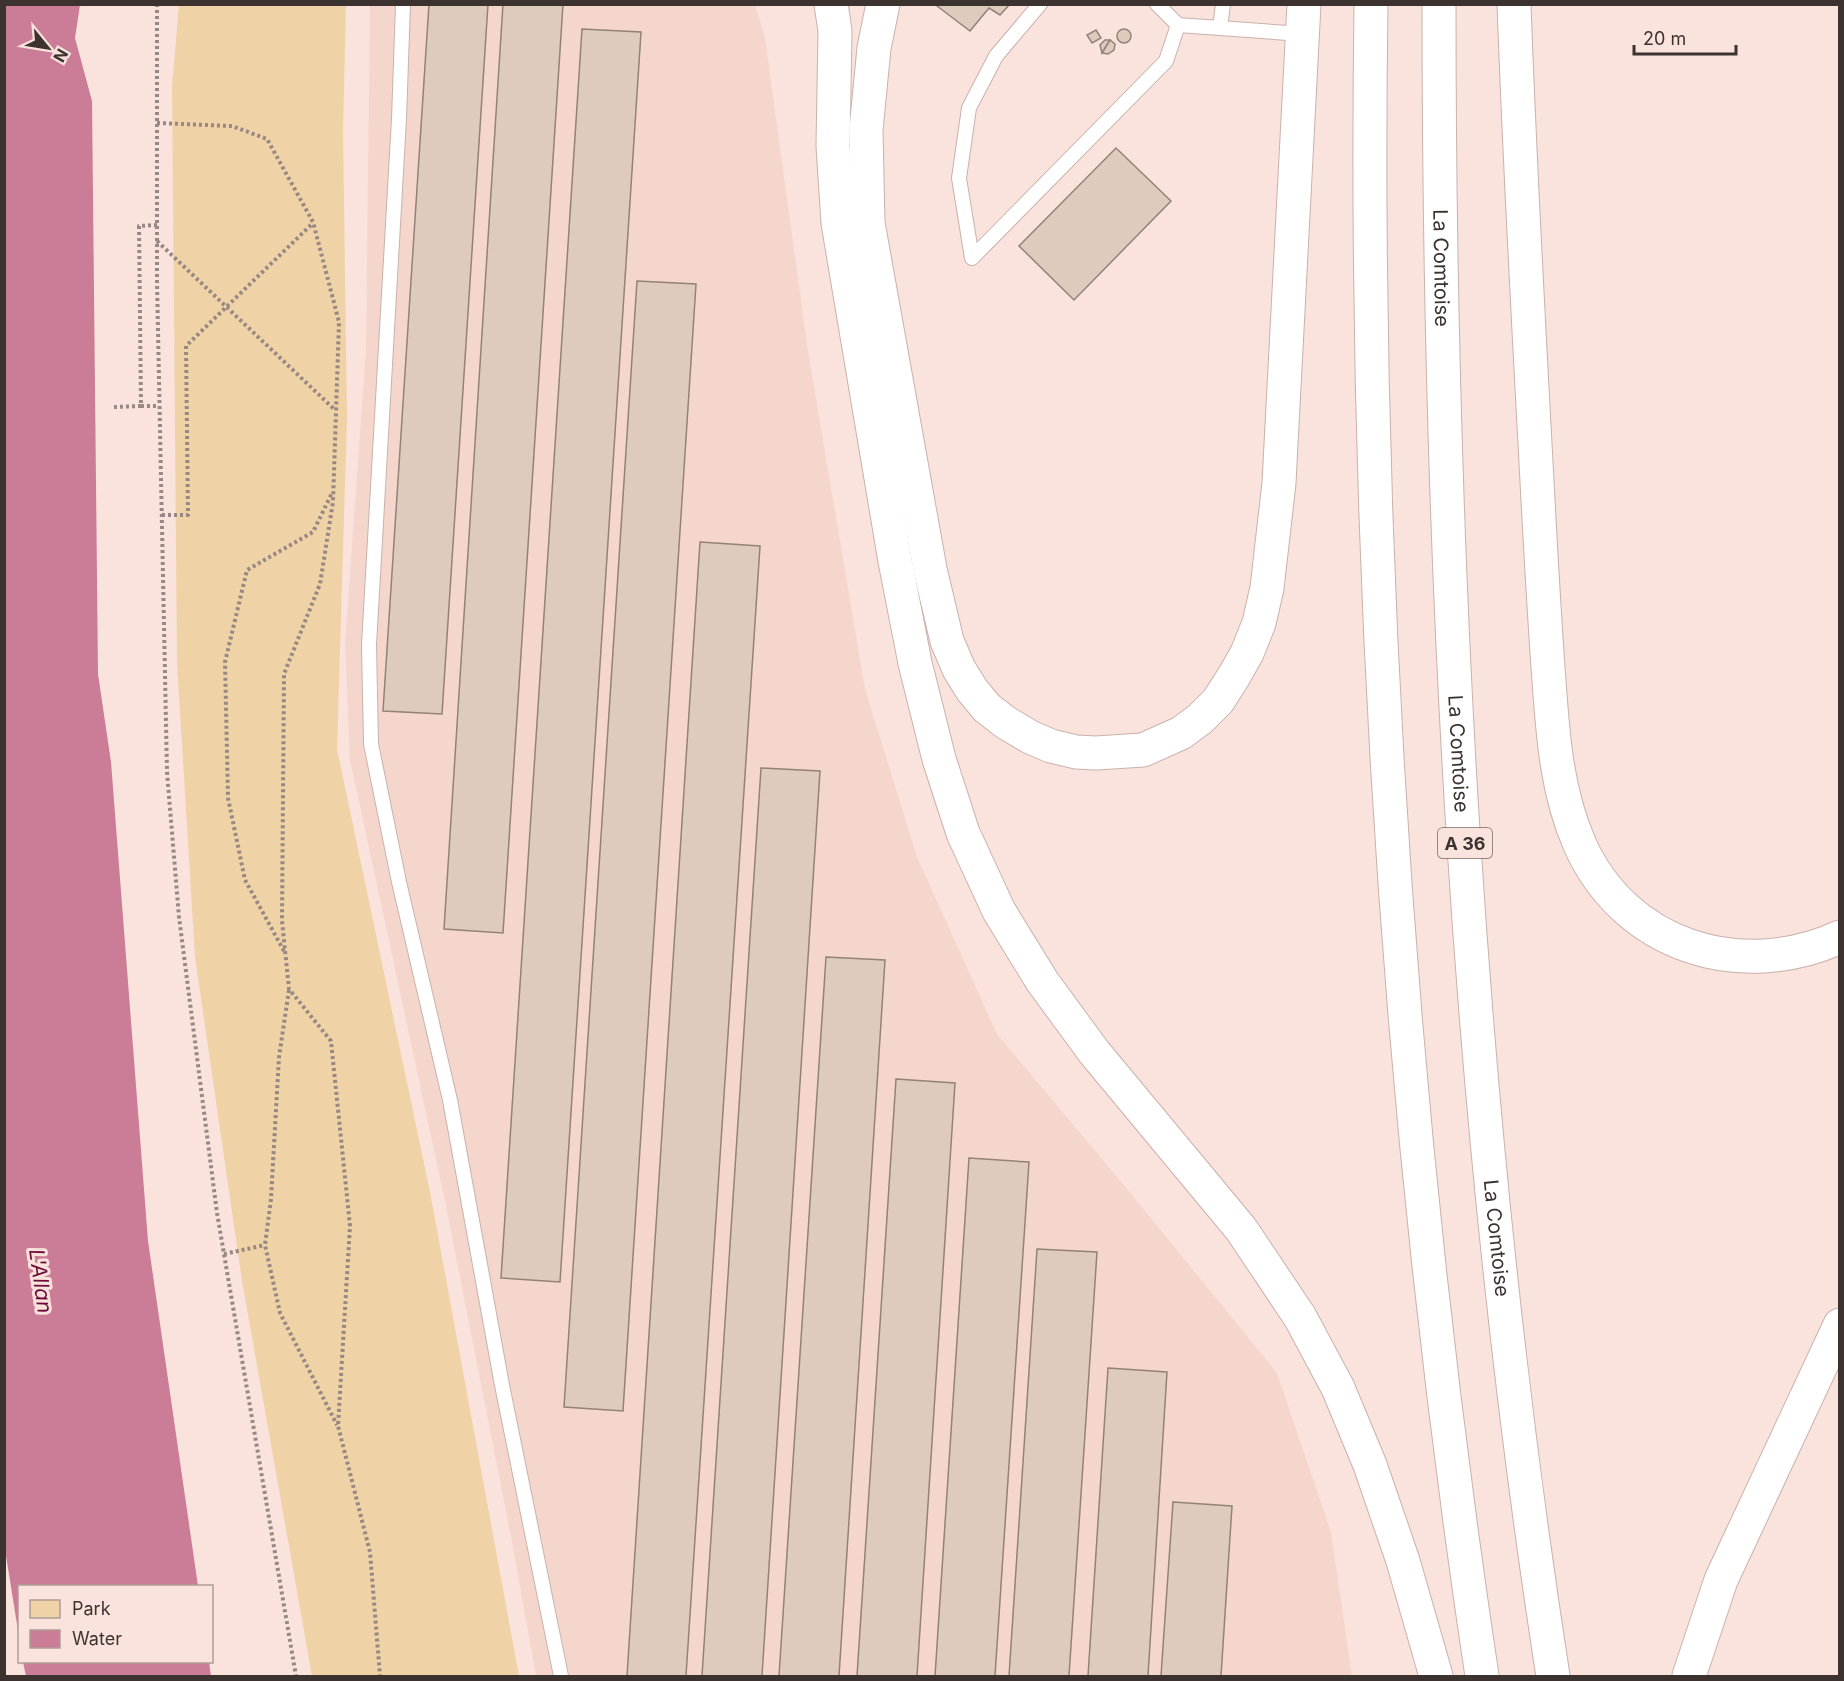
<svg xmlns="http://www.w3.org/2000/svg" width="1844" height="1681" viewBox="0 0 1844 1681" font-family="Inter,sans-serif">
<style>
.built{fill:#f5d6cc}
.green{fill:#f0d2a7}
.water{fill:#cb7c96}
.building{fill:#decbbe;stroke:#938276;stroke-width:1.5}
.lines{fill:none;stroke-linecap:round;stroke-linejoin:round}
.service-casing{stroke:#c9b2ab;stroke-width:16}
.motorway-casing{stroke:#c9b2ab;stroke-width:35}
.path{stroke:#988883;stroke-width:4;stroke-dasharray:3 3;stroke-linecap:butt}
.service{stroke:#fff;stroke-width:14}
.motorway{stroke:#fff;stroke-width:33}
.labels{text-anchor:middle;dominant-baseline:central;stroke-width:6;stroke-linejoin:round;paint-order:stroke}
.shield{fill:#fae3dc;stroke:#756864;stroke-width:1.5}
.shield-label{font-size:18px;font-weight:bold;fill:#3c3330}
.street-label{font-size:20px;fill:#3c3330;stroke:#fae3dc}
.water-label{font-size:21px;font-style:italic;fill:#6c0b3a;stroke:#fae3dc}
</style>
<rect width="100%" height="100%" fill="#fae3dc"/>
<path class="built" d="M370,5H755L765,38L808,351L865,689L917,857L997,1034L1128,1190L1277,1373L1331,1532L1352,1676H536L512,1542L446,1206L350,760L345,643L366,349Z"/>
<path class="green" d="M179,4L346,5L343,131L347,418L337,749L430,1192L519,1676H312L242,1281L195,957L177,663L172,87Z"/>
<g class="water">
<path d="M4,5H80L75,38L92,101L98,674L111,762L148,1241L198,1586H20L19,1637L4,1543Z"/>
<path d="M23,1662H209L211,1676H26Z"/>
</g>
<g class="building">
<path d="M429,4H488L442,714L383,711Z"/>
<path d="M503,4H563L503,933L444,929Z"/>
<path d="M939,4H1010L1000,15L989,8L970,31L937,6Z"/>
<circle cx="1124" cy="36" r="7"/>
<path d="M582,29L641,32L560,1282L501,1278Z"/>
<path d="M1096,30L1101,38L1092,43L1087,35Z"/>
<path d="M1105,40H1110L1102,53L1100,45Z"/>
<path d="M1110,40L1115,44L1114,50L1108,54L1102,53Z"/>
<path d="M1116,148L1171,201L1074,300L1019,246Z"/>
<path d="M637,281L696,284L623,1411L564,1407Z"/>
<path d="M700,542L760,546L686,1676H627Z"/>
<path d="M761,768L820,771L762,1676H702Z"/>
<path d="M826,957L885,960L839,1676H779Z"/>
<path d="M896,1079L955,1083L917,1676H857Z"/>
<path d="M969,1158L1029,1162L995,1676H935Z"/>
<path d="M1037,1249L1097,1252L1069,1676H1009Z"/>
<path d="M1108,1368L1167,1372L1148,1676H1088Z"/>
<path d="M1173,1502L1232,1506L1221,1676H1161Z"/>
</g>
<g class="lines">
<g class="service-casing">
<g id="service">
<path d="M403,4L399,119L369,645L371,744L399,882L450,1100L502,1385L561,1676"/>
<path d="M1040,4L996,56L969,108L959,178L972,258L1166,61L1178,25"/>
<path d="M1157,4L1178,25L1302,34"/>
<path d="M1220,28L1223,4"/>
</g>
</g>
<g class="motorway-casing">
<g id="motorway">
<path d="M831,4L835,31L833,146L838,223L895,561L915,663L939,759L963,833L999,911L1042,981L1094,1052L1241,1229L1300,1317L1338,1388L1370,1465L1403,1561L1436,1676"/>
<path d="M883,4L874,48L866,130L868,223L930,569L947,641L959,669L972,690L987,708L1005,722L1030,737L1051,746L1076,752L1096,753L1143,750L1181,733L1200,719L1218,701L1234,676L1247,653L1259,623L1267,588L1279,483L1304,4"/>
<path d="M1371,4C1363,562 1399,1125 1482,1676"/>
<path id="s1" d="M1439,4C1439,563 1467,1124 1553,1676"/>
<path d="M1514,4C1520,176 1530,348 1539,519C1542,573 1545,627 1549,681C1553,738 1557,793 1580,845C1626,947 1741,982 1840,937"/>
<path d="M1689,1676L1721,1580L1840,1325"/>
</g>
</g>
<g class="path">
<path d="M157,4V281L167,772L179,917L217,1213L296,1676"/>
<path d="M157,123L232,126L267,139L313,222L339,322L333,502L320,584L284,674L282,921L289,989L331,1041L350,1226L338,1426L370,1552L380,1676"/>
<path d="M157,225L139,226L141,406H159"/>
<path d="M157,241L335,410"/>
<path d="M114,407L141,406"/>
<path d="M162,515H188L186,346L313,223"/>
<path d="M284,951L245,880L228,798L225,662L247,570L313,532L332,493"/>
<path d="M289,990L279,1057L271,1199L265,1245L280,1313L337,1425"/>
<path d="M224,1254L265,1245"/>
</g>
<use href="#service" class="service"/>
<use href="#motorway" class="motorway"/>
</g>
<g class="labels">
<rect class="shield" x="1438" y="828" width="54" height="30" rx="4.5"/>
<g class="shield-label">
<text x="1465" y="843">A 36</text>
</g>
<g class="street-label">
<text stroke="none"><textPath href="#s1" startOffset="264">La Comtoise</textPath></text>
<text stroke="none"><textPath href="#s1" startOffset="750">La Comtoise</textPath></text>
<text stroke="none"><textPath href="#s1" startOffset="1236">La Comtoise</textPath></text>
</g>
<g class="water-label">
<text transform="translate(41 1281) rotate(82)">L'Allan</text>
</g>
</g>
<rect width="1844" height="1681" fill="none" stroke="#3c3330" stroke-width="12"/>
<rect x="18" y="1585" width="195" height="78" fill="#fae3dc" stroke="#ae9d97" stroke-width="1.5"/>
<rect x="30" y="1600" width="30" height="18" fill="#f0d2a7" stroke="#ae9d97" stroke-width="1.5"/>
<text x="72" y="1615" font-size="18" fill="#3c3330">Park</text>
<rect x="30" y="1630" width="30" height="18" fill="#cb7c96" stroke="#ae9d97" stroke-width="1.5"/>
<text x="72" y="1645" font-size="18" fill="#3c3330">Water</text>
<g transform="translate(48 48) rotate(120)" stroke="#fae3dc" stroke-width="4.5" paint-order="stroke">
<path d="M0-4.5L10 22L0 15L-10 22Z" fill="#3c3330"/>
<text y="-9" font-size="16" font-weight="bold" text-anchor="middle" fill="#3c3330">N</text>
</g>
<path d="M1634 45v9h102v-9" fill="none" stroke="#3c3330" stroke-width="3"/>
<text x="1643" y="45" font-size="18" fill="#3c3330" stroke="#fae3dc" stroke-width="4.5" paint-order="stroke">20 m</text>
</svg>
